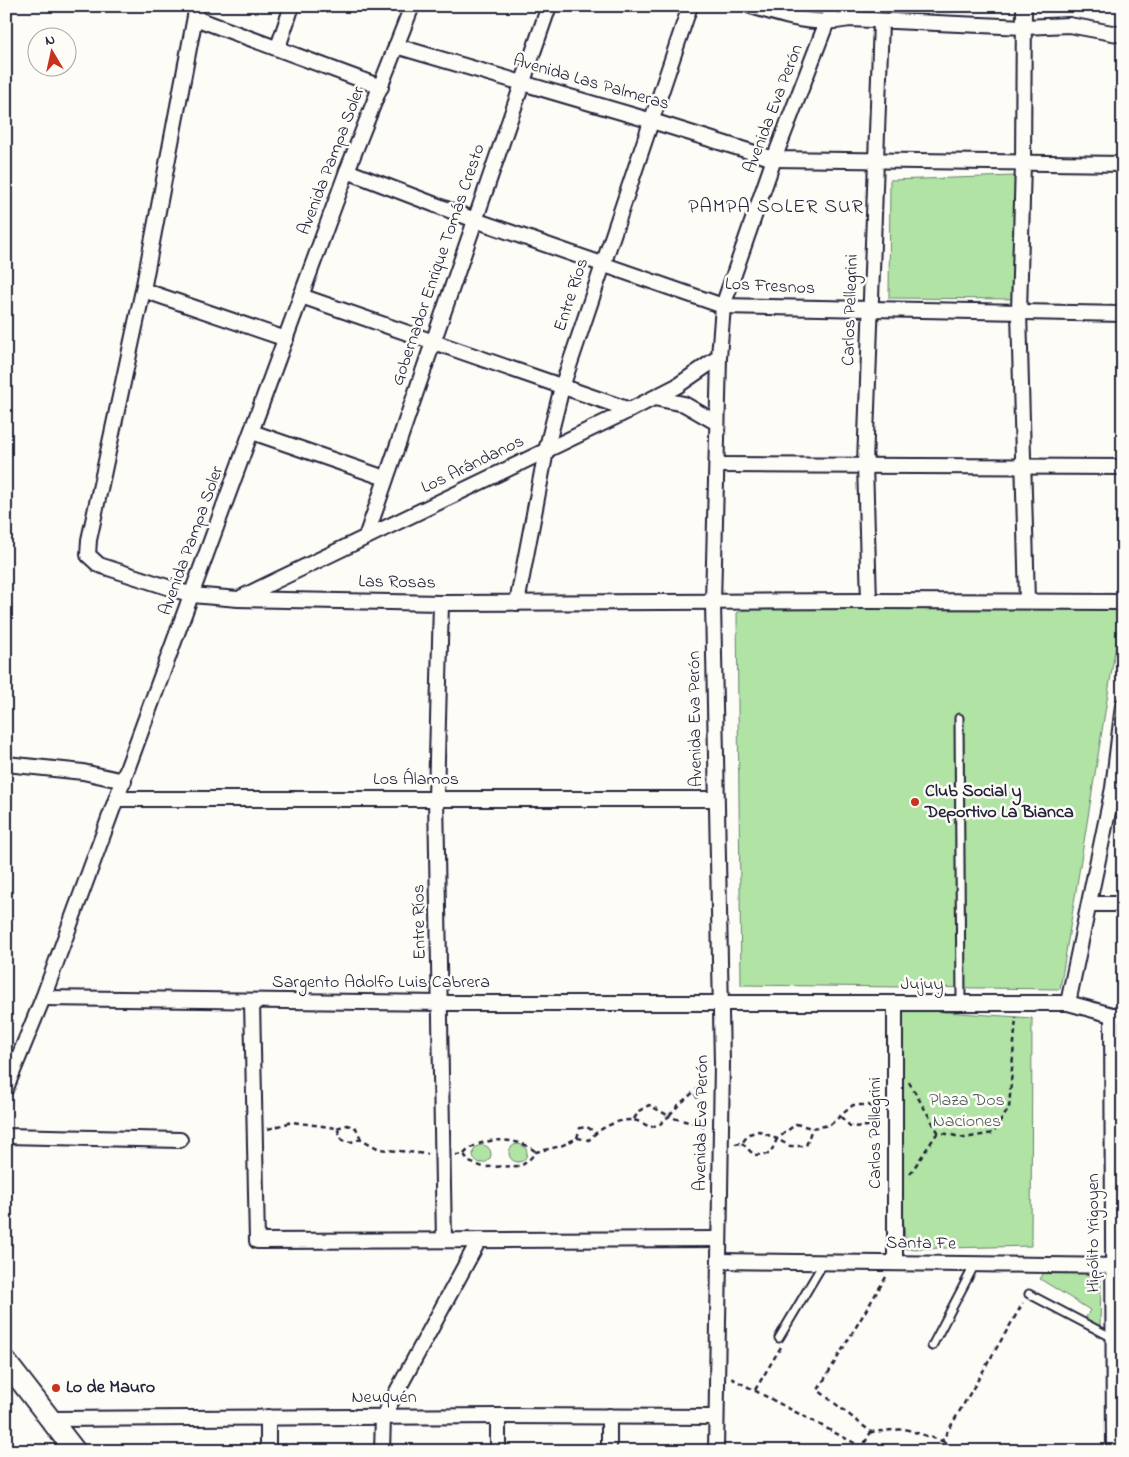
<svg xmlns="http://www.w3.org/2000/svg" width="1129" height="1457" viewBox="0 0 1129 1457" font-family="'Indie Flower',sans-serif">
<style>
.green{fill:#b0e3a4;stroke:#698270}
.lines{fill:none;stroke-linecap:round;stroke-linejoin:round}
.service-casing{stroke:#22223b;stroke-width:11}
.minor-casing{stroke:#22223b;stroke-width:18}
.secondary-casing{stroke:#22223b;stroke-width:24}
.path{stroke:#22223b;stroke-width:2.5;stroke-dasharray:5 4;stroke-linecap:butt}
.service{stroke:#fdfcf7;stroke-width:7}
.minor{stroke:#fdfcf7;stroke-width:14}
.secondary{stroke:#fdfcf7;stroke-width:20}
.poi-dot{fill:#c8321e;stroke:#fdfcf7;stroke-width:2}
.labels{text-anchor:middle;dominant-baseline:central;stroke-width:5;stroke-linejoin:round;paint-order:stroke}
.street-label{font-size:18px;fill:#22223b;stroke:#fdfcf7}
.poi-label{font-size:18px;font-weight:bold;fill:#22223b;stroke:#fdfcf7;text-anchor:start}
.park-label{font-size:18px;fill:#4d5c5a;stroke:#fdfcf7}
.quarter-label{font-size:20px;letter-spacing:1px;fill:#22223b;stroke:#fdfcf7}
</style>
<rect width="100%" height="100%" fill="#fdfcf7"/>
<filter id="ink" filterUnits="userSpaceOnUse"><feTurbulence type="fractalNoise" baseFrequency=".02" numOctaves="2"/><feDisplacementMap in="SourceGraphic" scale="10" xChannelSelector="R" yChannelSelector="G"/><feConvolveMatrix kernelMatrix="1 2 1 2 8 2 1 2 1" color-interpolation-filters="sRGB"/></filter>
<g filter="url(#ink)">
<g class="green">
<path d="M1015,176L1014,299L889,298L890,180Z"/>
<path d="M751,606L1115,607L1120,620L1060,989L741,985L737,613Z"/>
<path d="M902,1009L1032,1018L1031,1246L906,1249L902,1205Z"/>
<circle cx="518" cy="1153" r="9"/>
<circle cx="482" cy="1154" r="9"/>
<path d="M1091,1270L1098,1274L1101,1283L1100,1326L1085,1319L1090,1310L1040,1279L1045,1271Z"/>
</g>
<g class="lines">
<g class="service-casing">
<g id="service">
<path d="M959,718L961,1003"/>
<path d="M1029,1294L1113,1338"/>
<path d="M779,1338L824,1262"/>
<path d="M932,1346L975,1264"/>
</g>
</g>
<g class="minor-casing">
<g id="minor">
<path d="M197,6L143,290L89,540L88,555L99,565L192,595L238,599L441,603L869,601L1123,602"/>
<path d="M751,6C788,17 812,26 850,19L1024,27L1069,25L1123,35"/>
<path d="M1024,6L1023,163L1019,312L1027,601"/>
<path d="M195,18L381,87"/>
<path d="M396,46L652,121L774,159L1123,164"/>
<path d="M278,47L292,6"/>
<path d="M347,171L475,220L723,306L1123,314"/>
<path d="M143,290L286,339"/>
<path d="M301,296L630,410"/>
<path d="M654,398L684,404L717,423"/>
<path d="M252,432L385,478"/>
<path d="M717,465L1123,467"/>
<path d="M366,537L549,6"/>
<path d="M242,597L630,410L677,386L719,357"/>
<path d="M869,601L865,464L881,22"/>
<path d="M441,603L436,798L444,1240"/>
<path d="M517,603L546,451L562,387L690,6"/>
<path d="M6,764L83,772L124,781"/>
<path d="M117,799H716"/>
<path d="M1090,904H1123"/>
<path d="M43,998L441,1003H1068L1112,1015H1123"/>
<path d="M252,1001L257,1241L719,1239"/>
<path d="M1068,1003L1113,788L1123,705"/>
<path d="M1112,1015L1114,1451"/>
<path d="M6,1088L43,998L347,171L412,6"/>
<path d="M6,1136L180,1140"/>
<path d="M719,1261L1123,1266"/>
<path d="M895,1263V1003"/>
<path d="M498,1416V1451"/>
<path d="M609,1416V1451"/>
<path d="M52,1419L498,1416L716,1417"/>
<path d="M268,1451V1417"/>
<path d="M382,1451L383,1417L479,1240"/>
<path d="M716,1451L722,1063L713,603L719,357L723,306L774,159L833,6"/>
</g>
</g>
<g class="secondary-casing">
<path id="secondary" d="M6,1362L75,1451"/>
</g>
<g class="path">
<path d="M909,1082L938,1132L965,1138L993,1133L1009,1108L1016,1017"/>
<path d="M695,1094L702,1107L699,1123"/>
<path d="M841,1117L851,1127L870,1126L876,1113"/>
<path d="M634,1119L639,1111L649,1105L669,1116C680,1101 696,1092 708,1079"/>
<path d="M337,1128L347,1125L356,1128L361,1139"/>
<path d="M268,1129L292,1122L337,1128L342,1140L351,1142L361,1139L379,1149L428,1154"/>
<path d="M577,1138L580,1128L587,1127L595,1132"/>
<path d="M742,1143L754,1155L770,1154L777,1139L790,1146H806L812,1128"/>
<path d="M735,1144L742,1143L749,1134L759,1131L777,1139L796,1124L812,1128L830,1125L853,1105H869L876,1113L882,1114"/>
<path d="M464,1154C479,1136 519,1136 536,1152"/>
<path d="M456,1155L464,1154L469,1162L483,1167L521,1166L529,1160L536,1152L561,1146L577,1138L589,1140C598,1129 617,1119 632,1120C638,1120 645,1125 651,1127L660,1124L669,1116C681,1122 695,1121 707,1129"/>
<path d="M910,1174L938,1132"/>
<path d="M886,1277L818,1390L871,1432L905,1429L942,1441L1023,1303"/>
<path d="M731,1378L862,1447"/>
<path d="M755,1390L781,1347"/>
<path d="M942,1441L961,1451"/>
<path d="M860,1451L871,1432"/>
</g>
<use href="#service" class="service"/>
<use href="#minor" class="minor"/>
<use href="#secondary" class="secondary"/>
</g>
</g>
<g class="poi-dot">
<circle cx="915" cy="802" r="5"/>
<circle cx="56" cy="1388" r="5"/>
</g>
<g class="labels">
<g class="street-label">
<text transform="translate(591 83) rotate(16)">Avenida Las Palmeras</text>
<text transform="translate(774 109) rotate(-69)">Avenida Eva Perón</text>
<text transform="translate(332 161) rotate(-69)">Avenida Pampa Soler</text>
<text transform="translate(439 265) rotate(-71)">Gobernador Enrique Tomás Cresto</text>
<text transform="translate(770 287) rotate(3)">Los Fresnos</text>
<text transform="translate(572 295) rotate(-72)">Entre Ríos</text>
<text transform="translate(851 310) rotate(-88)">Carlos Pellegrini</text>
<text transform="translate(473 465) rotate(-26)">Los Arándanos</text>
<text transform="translate(192 541) rotate(-70)">Avenida Pampa Soler</text>
<text transform="translate(397 583) rotate(1)">Las Rosas</text>
<text transform="translate(696 719) rotate(-91)">Avenida Eva Perón</text>
<text x="416" y="780">Los Álamos</text>
<text transform="translate(420 922) rotate(-91)">Entre Ríos</text>
<text x="381" y="983">Sargento Adolfo Luis Cabrera</text>
<text x="922" y="985">Jujuy</text>
<text transform="translate(702 1123) rotate(-89)">Avenida Eva Perón</text>
<text transform="translate(876 1133) rotate(-90)">Carlos Pellegrini</text>
<text transform="translate(1094 1233) rotate(-90)">Hipólito Yrigoyen</text>
<text transform="translate(921 1244) rotate(1)">Santa Fe</text>
<text x="384" y="1398">Neuquén</text>
</g>
<g class="poi-label">
<text x="925" y="792">Club Social y<tspan x="925" dy="21">Deportivo La Bianca</tspan></text>
<text x="66" y="1388">Lo de Mauro</text>
</g>
<g class="park-label">
<text x="967" y="1101">Plaza Dos<tspan x="967" dy="21">Naciones</tspan></text>
</g>
<g class="quarter-label">
<text x="776" y="207">PAMPA SOLER SUR</text>
</g>
</g>
<rect width="1129" height="1457" fill="none" stroke="#fdfcf7" stroke-width="25"/>
<rect x="12" y="12" width="1104" height="1432" fill="none" stroke="#22223b" stroke-width="2" filter="url(#ink)"/>
<g transform="translate(52 52) rotate(351)"><circle r="24" fill="#fdfcf7" stroke="#a5a5ac"/>
<path d="M0-4L9 19L0 12L-9 19Z" fill="#c8321e"/>
<text y="-8" font-size="14" font-weight="bold" text-anchor="middle" fill="#22223b">N</text>
</g>
</svg>
